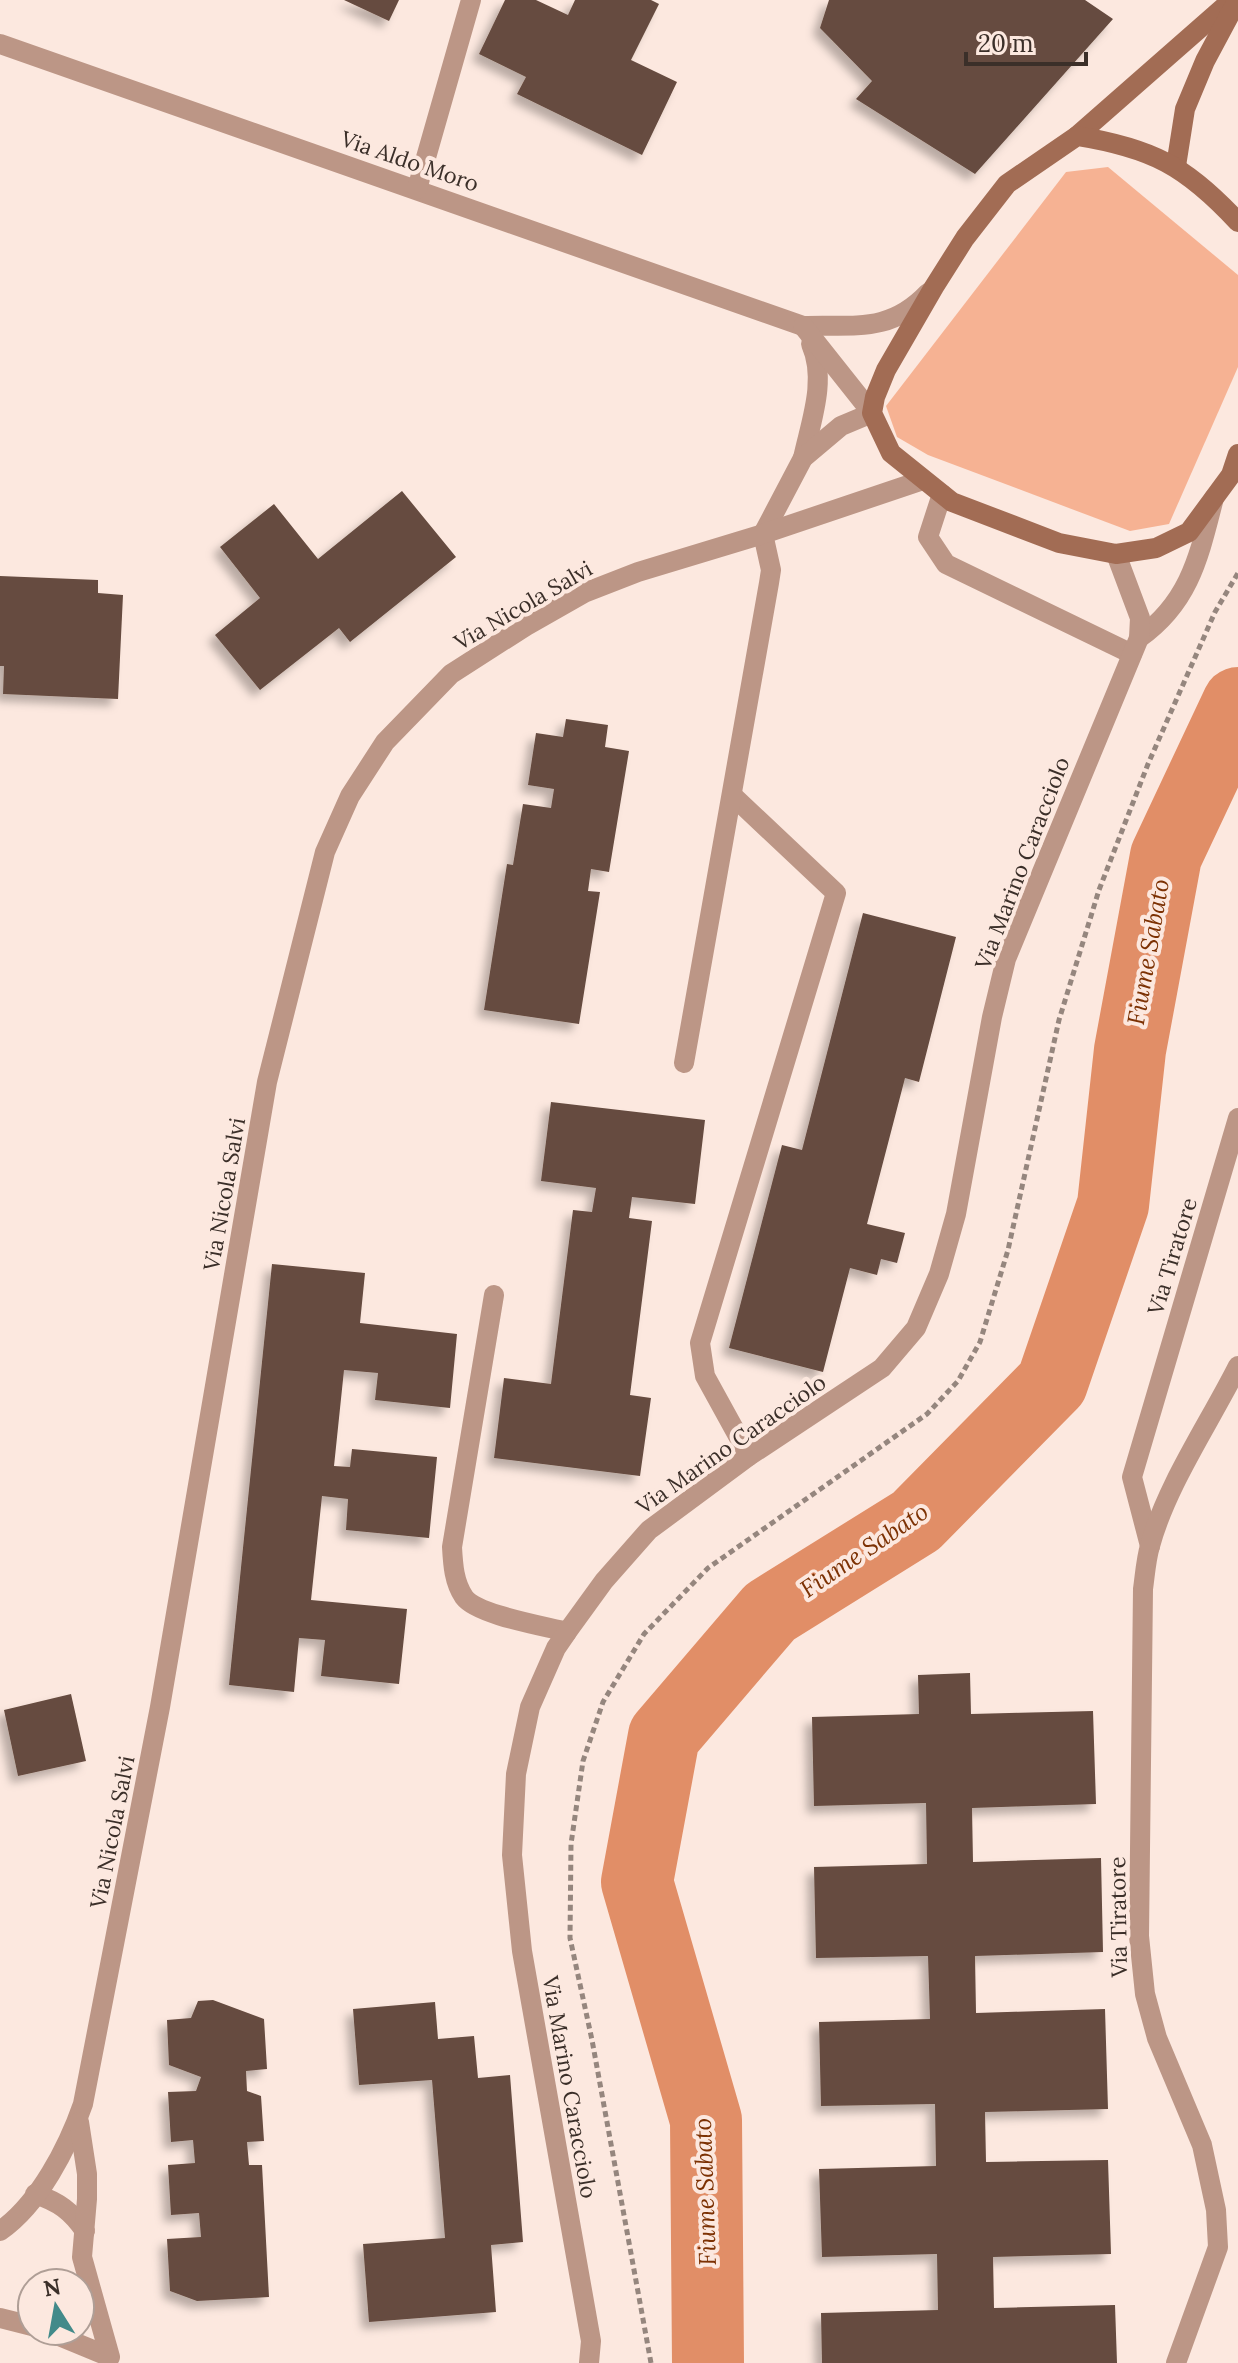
<svg xmlns="http://www.w3.org/2000/svg" width="1238" height="2363" viewBox="0 0 1238 2363" font-family="Lora,serif">
<style>
.green{fill:#f6b293}
.lines{fill:none;stroke-linecap:round;stroke-linejoin:round}
.river{stroke:#e18e67;stroke-width:72}
.building{fill:#664b3f;filter:url(#shadow)}
.path{stroke:#95867e;stroke-width:5;stroke-dasharray:6 4;stroke-linecap:butt}
.lane{stroke:#bc9686;stroke-width:20}
.street{stroke:#bc9686;stroke-width:20}
.secondary{stroke:#a26c54;stroke-width:20}
.labels{text-anchor:middle;dominant-baseline:central;stroke-width:8;stroke-linejoin:round;paint-order:stroke}
.street-label{font-size:22px;fill:#3b2f29;stroke:#fce8df}
.water-label{font-size:24px;font-style:italic;fill:#7c3103;stroke:#fce8df}
</style>
<defs>
<filter id="shadow"><feDropShadow dx="-7" dy="7" stdDeviation="4" flood-color="#0004"/></filter>
</defs>
<rect width="100%" height="100%" fill="#fce8df"/>
<path class="green" d="M1108,167L1238,275V367L1169,524L1130,531L928,455L897,437L886,406L1066,172Z"/>
<g class="lines">
<path class="river" d="M708,2363L706,2120L637,1882L664,1736L770,1612L916,1521L1052,1383L1113,1205L1130,1050L1166,856L1238,703"/>
</g>
<g class="building">
<path d="M344,0H399L389,21Z"/>
<path d="M505,0H536L568,15L575,0H651L659,4L631,60L677,82L642,155L517,94L526,77L479,54Z"/>
<path d="M829,0H1085L1113,19L975,174L856,99L872,81L820,28Z"/>
<path d="M402,491L456,557L350,642L339,628L260,690L215,635L260,598L220,547L274,504L318,559Z"/>
<path d="M0,576L98,580V593L123,595L118,699L3,694L4,666H0Z"/>
<path d="M566,719L608,725L605,747L629,751L609,872L591,869L588,891L600,892L579,1024L484,1010L507,864L513,865L523,804L551,808L554,789L528,785L536,733L563,737Z"/>
<path d="M863,913L956,937L919,1082L905,1078L867,1224L905,1233L897,1263L881,1259L877,1275L850,1268L823,1372L729,1348L782,1145L802,1150Z"/>
<path d="M551,1102L705,1120L695,1204L632,1197L629,1218L652,1221L630,1395L651,1398L640,1476L494,1458L504,1378L551,1384L573,1210L592,1212L596,1188L541,1181Z"/>
<path d="M272,1264L365,1273L360,1323L457,1334L450,1408L375,1400L378,1373L344,1370L334,1466L350,1467L352,1449L437,1457L429,1538L346,1530L348,1499L322,1496L311,1600L407,1609L399,1684L321,1676L325,1640L299,1638L294,1692L229,1685Z"/>
<path d="M970,1673L971,1714L1093,1711L1096,1804L972,1808L973,1862L1101,1858L1103,1952L975,1956L976,2013L1105,2009L1108,2109L985,2112L986,2162L1108,2160L1111,2254L993,2257L994,2308L1115,2305L1117,2363H822L821,2313L938,2310L937,2254L822,2257L819,2169L936,2166L935,2104L821,2106L819,2022L930,2019L928,1956L816,1958L814,1867L927,1864L926,1803L814,1806L812,1717L919,1714L918,1675Z"/>
<path d="M71,1694L86,1761L18,1776L4,1710Z"/>
<path d="M213,2000L264,2019L267,2069L246,2071L247,2091L261,2096L264,2141L247,2142L249,2165H262L269,2297L197,2301L170,2291L167,2239L201,2237L199,2213L171,2215L168,2165L195,2163L193,2140L171,2142L168,2092L196,2091L201,2077L169,2065L167,2020L191,2018L198,2001Z"/>
<path d="M435,2002L438,2039L474,2036L478,2078L510,2075L523,2242L491,2245L496,2312L369,2322L363,2244L445,2238L432,2080L359,2085L353,2009Z"/>
</g>
<g class="lines">
<path class="path" d="M651,2363L592,2040L570,1938L571,1844L583,1761L603,1702L644,1634L708,1568L927,1414L958,1381L980,1342L1008,1250L1059,1020L1099,890L1148,764L1215,612L1238,573"/>
<g class="lane">
<path d="M942,494L928,537L946,564L1132,654"/>
<path d="M494,1295L452,1547C453,1565 454,1582 464,1597C477,1615 544,1626 567,1632"/>
</g>
<g class="street">
<path d="M0,44L803,326C854,324 889,334 928,293"/>
<path d="M417,189L471,0"/>
<path d="M803,458C811,421 827,380 811,344"/>
<path d="M763,534L803,458L841,426L872,413L803,326"/>
<path d="M1139,638C1190,602 1199,556 1214,498"/>
<path d="M732,795L836,893L700,1343L705,1376L749,1456"/>
<path d="M684,1063L769,583L771,570L763,534"/>
<path d="M1150,1546L1132,1477L1238,1118"/>
<path d="M35,2194C59,2202 71,2211 85,2231"/>
<path d="M0,2231C39,2204 68,2147 83,2104L160,1707L267,1082L325,852L350,796L385,742L451,674L526,626L584,593L638,572L763,534L923,480"/>
<path d="M0,2318L32,2326"/>
<path d="M47,2331L110,2357L82,2257L87,2199V2174L79,2122"/>
<path d="M589,2363L591,2341L522,1951L512,1855L516,1774L530,1707L556,1648L567,1632L604,1581L649,1530L749,1456L882,1368L916,1328L939,1274L956,1214L992,1017L1006,959L1139,638L1140,618L1116,554"/>
<path d="M1176,2363L1218,2247L1216,2210L1202,2145L1157,2038L1145,1994L1139,1936L1143,1589C1145,1575 1146,1559 1150,1546C1166,1486 1210,1422 1238,1366"/>
</g>
<g class="secondary">
<path d="M1077,136L1232,0"/>
<path d="M1176,166L1185,109L1205,61L1236,3"/>
<path d="M1238,222C1186,166 1152,148 1077,136L1007,184L965,238L934,287L886,370L875,397L872,413L891,453L952,502L1059,543L1116,554L1156,548L1189,532L1231,475L1238,454"/>
</g>
</g>
<g class="labels">
<g class="street-label">
<text transform="translate(410 161) rotate(19)">Via Aldo Moro</text>
<text transform="translate(523 605) rotate(-30)">Via Nicola Salvi</text>
<text transform="translate(1022 863) rotate(-69)">Via Marino Caracciolo</text>
<text transform="translate(224 1194) rotate(-80)">Via Nicola Salvi</text>
<text transform="translate(1172 1256) rotate(-73)">Via Tiratore</text>
<text transform="translate(731 1444) rotate(-35)">Via Marino Caracciolo</text>
<text transform="translate(112 1832) rotate(-79)">Via Nicola Salvi</text>
<text transform="translate(1118 1917) rotate(-91)">Via Tiratore</text>
<text transform="translate(570 2087) rotate(80)">Via Marino Caracciolo</text>
</g>
<g class="water-label">
<text transform="translate(1148 952) rotate(-80)">Fiume Sabato</text>
<text transform="translate(864 1550) rotate(-34)">Fiume Sabato</text>
<text transform="translate(705 2192) rotate(-92)">Fiume Sabato</text>
</g>
</g>
<g transform="translate(56 2307) rotate(349)"><circle r="38" fill="#fce8df" stroke="#af9e96" stroke-width="2"/>
<path d="M0-6L14 30L0 20L-14 30Z" fill="#428a8a"/>
<text y="-12" font-size="22" font-weight="bold" text-anchor="middle" fill="#3b2f29">N</text>
</g>
<path d="M966 52v12h120v-12" fill="none" stroke="#3b2f29" stroke-width="4"/>
<text x="978" y="52" font-size="24" fill="#3b2f29" stroke="#fce8df" stroke-width="6" paint-order="stroke">20 m</text>
</svg>
